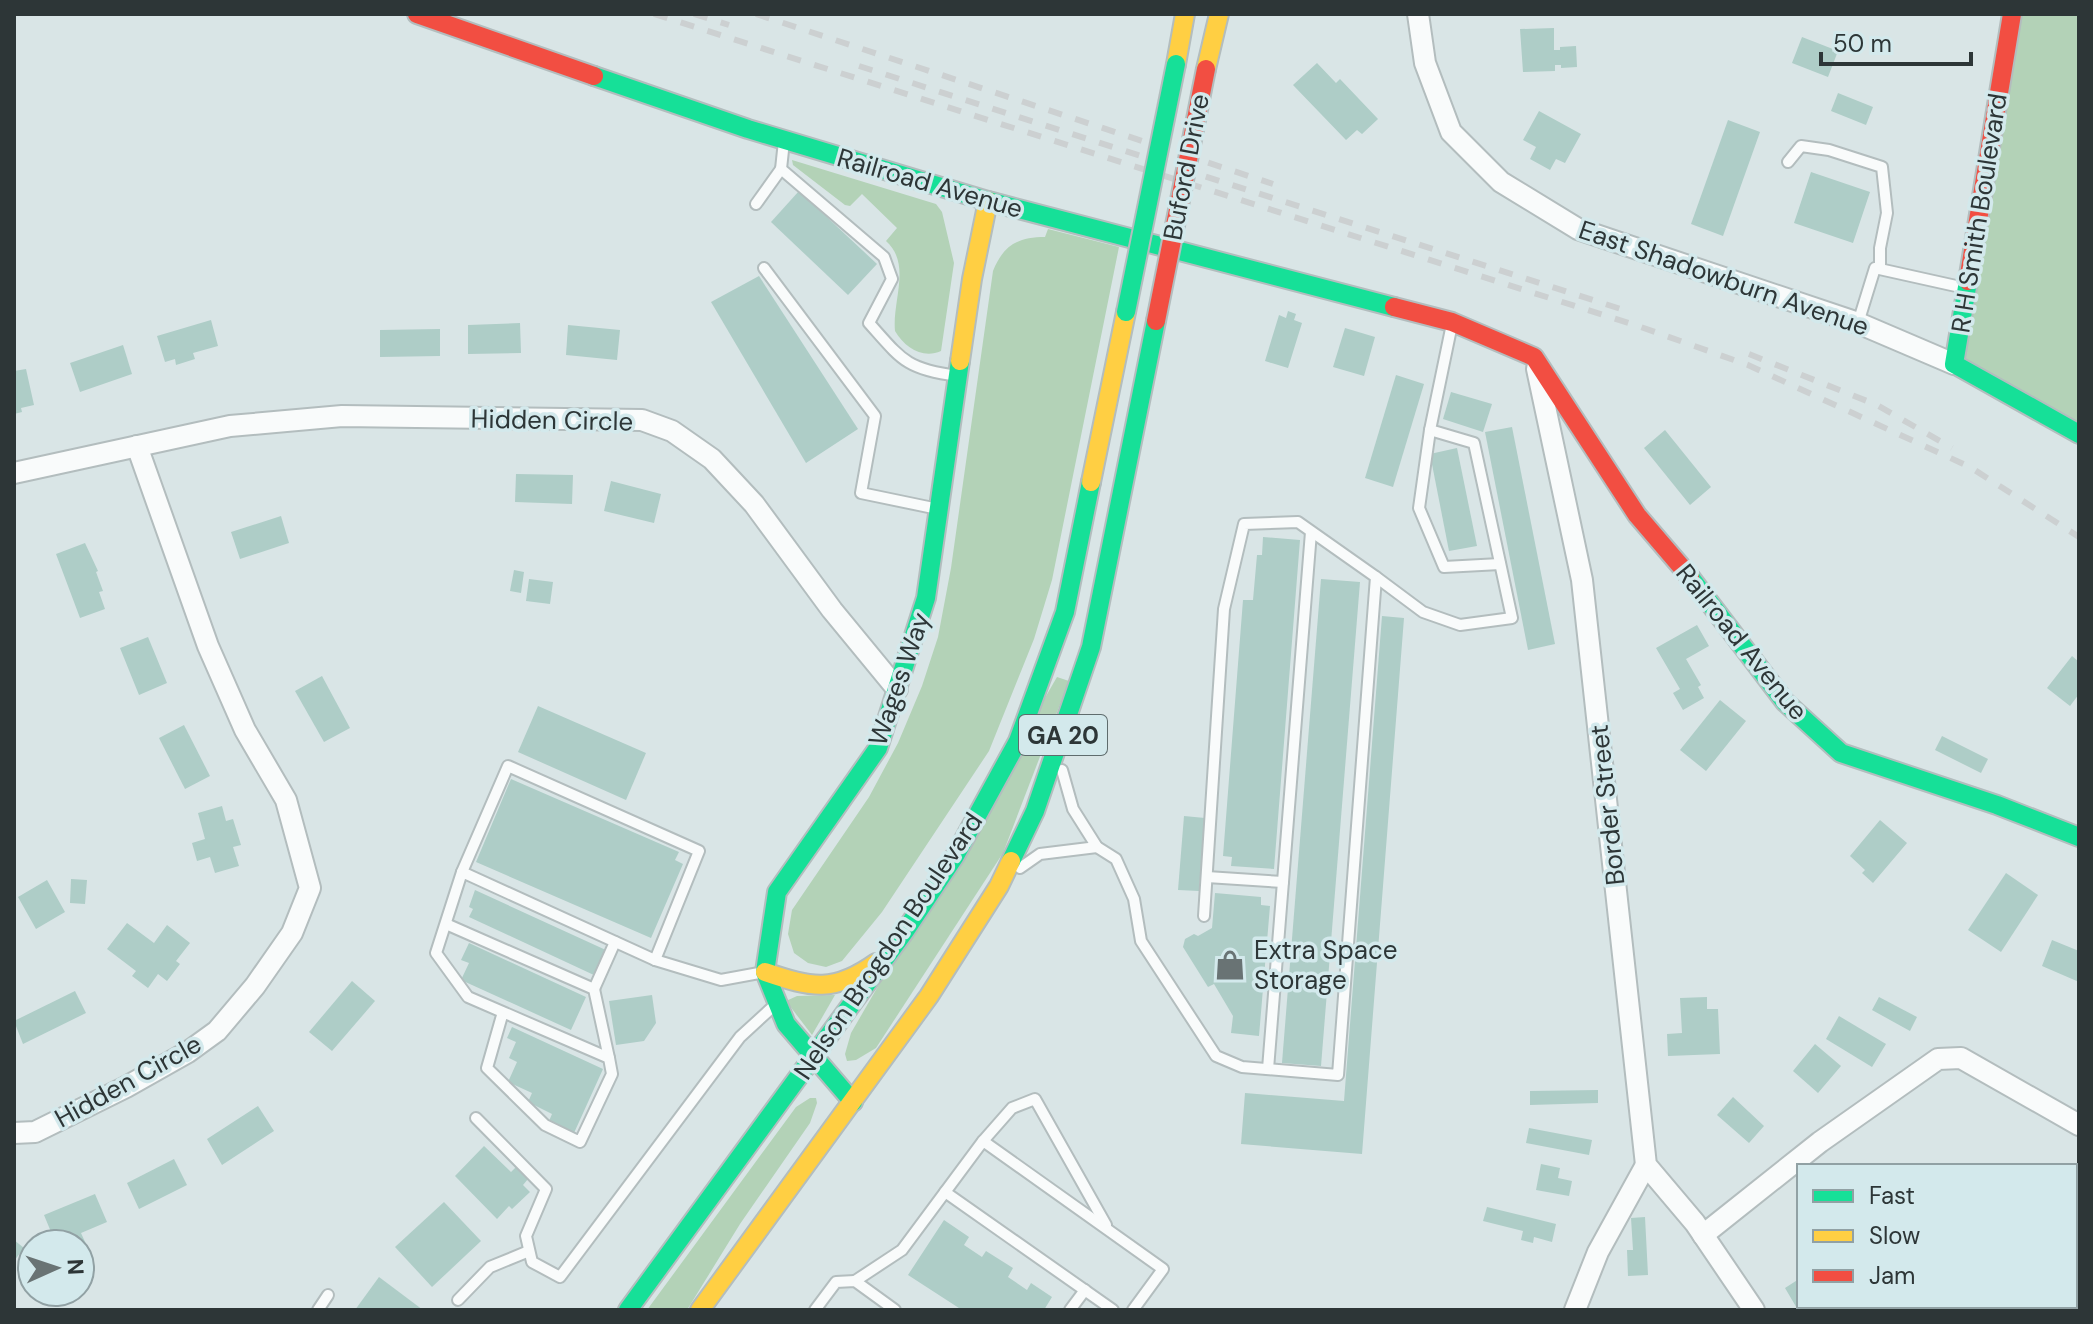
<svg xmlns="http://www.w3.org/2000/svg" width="2093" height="1324" viewBox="0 0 2093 1324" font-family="'DM Sans',sans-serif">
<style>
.green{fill:#b3d2b7}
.building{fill:#aecdc7}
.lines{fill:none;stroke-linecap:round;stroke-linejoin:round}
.lane-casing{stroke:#b3bdbe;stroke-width:14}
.street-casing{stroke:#b3bdbe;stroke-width:24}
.fast-casing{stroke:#b3bdbe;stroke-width:22}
.slow-casing{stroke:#b3bdbe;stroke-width:22}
.jam-casing{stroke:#b3bdbe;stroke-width:22}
.lane{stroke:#f9fbfb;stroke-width:10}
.street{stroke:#f9fbfb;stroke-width:20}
.fast{stroke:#16e098;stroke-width:18}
.slow{stroke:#ffcf43;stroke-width:18}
.jam{stroke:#f24e42;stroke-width:18}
.rail{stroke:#ccd0d1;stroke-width:6;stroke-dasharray:14 14;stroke-linecap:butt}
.fast-bridge-casing{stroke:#b3bdbe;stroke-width:22;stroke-linecap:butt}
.jam-bridge-casing{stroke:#b3bdbe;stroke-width:22;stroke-linecap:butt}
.fast-bridge{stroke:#16e098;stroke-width:18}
.jam-bridge{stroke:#f24e42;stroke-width:18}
.labels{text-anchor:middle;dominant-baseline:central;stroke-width:7;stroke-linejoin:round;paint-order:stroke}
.shield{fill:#d3e9ec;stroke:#5f6c6d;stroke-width:2}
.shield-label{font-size:24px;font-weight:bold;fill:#2d3637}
.street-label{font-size:26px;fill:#2d3637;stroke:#d3e9ec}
.poi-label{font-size:26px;fill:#2d3637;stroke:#d3e9ec;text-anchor:start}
</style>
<rect width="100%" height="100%" fill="#d9e5e6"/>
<g class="green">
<path d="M2014,14H2079V443L1961,363Z"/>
<path d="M792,160L936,204L942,212L954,263L941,351C923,359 905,348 895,331C892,301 912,264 886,241L897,228L862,194L850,206L845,205L793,165Z"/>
<path d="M1048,229L1119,247L1052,580L1034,639L989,751L882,912L842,961L826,967L808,963L794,953L788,934L792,910L869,797L898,743L922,686L938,637L951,568L993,271C1003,246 1017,237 1045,237Z"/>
<path d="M1057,677L1069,681L1003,853L876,1048L856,1060L847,1061L845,1054L851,1033Z"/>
<path d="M835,995L812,1035L786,1001L797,996Z"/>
<path d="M810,1098H816L817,1103L810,1123L740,1224L687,1310H647L796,1107Z"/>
</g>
<g class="building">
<path d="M1554,28V50H1560V47L1576,46L1577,67L1561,68V65H1555V71L1523,72L1520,29Z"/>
<path d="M1802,37L1838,51L1828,77L1792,63Z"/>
<path d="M1317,63L1336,83L1340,79L1378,119L1362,134L1357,130L1346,140L1293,85Z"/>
<path d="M1838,93L1873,107L1866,125L1831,111Z"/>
<path d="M1539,111L1581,134L1565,163L1556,159L1550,170L1530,159L1536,147L1523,140Z"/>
<path d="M1728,120L1760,132L1723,236L1691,224Z"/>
<path d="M1811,172L1870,192L1853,243L1794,223Z"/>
<path d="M799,191L877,264L848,295L771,222Z"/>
<path d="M759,276L858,429L806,463L711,302Z"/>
<path d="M1288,311L1296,314L1294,320L1302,323L1288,368L1265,361L1279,315L1286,318Z"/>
<path d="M211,320L218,346L193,353L195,359L176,365L175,359L165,362L157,336Z"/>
<path d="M520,323L521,353L468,354V325Z"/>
<path d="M568,325L620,330L617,360L566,355Z"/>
<path d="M1345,328L1375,337L1364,376L1333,367Z"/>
<path d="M440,329V356L380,357V330Z"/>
<path d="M123,345L132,374L80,392L70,363Z"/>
<path d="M26,369L34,405L21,408L22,412L14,414V371Z"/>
<path d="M1396,375L1424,384L1393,487L1365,478Z"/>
<path d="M1451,392L1492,404L1483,432L1443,419Z"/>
<path d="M1512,427L1555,644L1528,650L1485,432Z"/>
<path d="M1665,430L1711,487L1690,505L1644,448Z"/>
<path d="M1457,448L1477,546L1449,551L1430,454Z"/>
<path d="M516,474L573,475L572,504L515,502Z"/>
<path d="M611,481L661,494L654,523L604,511Z"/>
<path d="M281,516L289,543L240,559L231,532Z"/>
<path d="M1263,537L1300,540L1274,869L1231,866L1232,857L1223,856L1243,600H1253L1257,555H1262Z"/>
<path d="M85,543L98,571L96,572L103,591L99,592L105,609L80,618L56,554Z"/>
<path d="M514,570L524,572L521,593L510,591Z"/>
<path d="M529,579L553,582L550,604L526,601Z"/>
<path d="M1321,579L1360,582L1321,1066L1282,1063Z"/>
<path d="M1382,616L1404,618L1362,1154L1241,1144L1245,1093L1344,1101Z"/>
<path d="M1697,625L1709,646L1686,659L1701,685L1698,687L1704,698L1683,710L1673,693L1680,689L1656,648Z"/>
<path d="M148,637L167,683L139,695L120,648Z"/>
<path d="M2072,656L2079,662V694L2070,706L2047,688Z"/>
<path d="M322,676L350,728L324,742L295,691Z"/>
<path d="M1720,700L1746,721L1706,771L1680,750Z"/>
<path d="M538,706L646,753L626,800L518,752Z"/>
<path d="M184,725L210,776L185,789L159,738Z"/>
<path d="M1942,736L1988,759L1981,773L1935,750Z"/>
<path d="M511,779L679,852L675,860L683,864L651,938L476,862Z"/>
<path d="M222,806L226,821L233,819L241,845L233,847L239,866L215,873L210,857L197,861L192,843L205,839L198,813Z"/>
<path d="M1184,816L1205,818L1199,891L1178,890Z"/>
<path d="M1880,820L1907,843L1873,883L1862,873L1865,870L1850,856Z"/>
<path d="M2006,873L2038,895L2001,952L1968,930Z"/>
<path d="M71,879L87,880L85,904L70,903Z"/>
<path d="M47,880L65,912L36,929L18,897Z"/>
<path d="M475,890L608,951L596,976L469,917L473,909L469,907Z"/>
<path d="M1215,893L1261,897V905L1270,906L1259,1036L1231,1033L1233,1016L1214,984L1208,987L1183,947L1185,939L1194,934L1198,936L1212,928Z"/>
<path d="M127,923L154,943L167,925L190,943L176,961L180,964L167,981L158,974L148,988L132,976L136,971L107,949Z"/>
<path d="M2052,940L2079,951V982L2042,966Z"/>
<path d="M469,943L586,997L571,1030L461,980L469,963L461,960Z"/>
<path d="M352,981L375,1001L332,1051L309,1032Z"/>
<path d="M75,991L86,1013L23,1044L14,1021Z"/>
<path d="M652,995L656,1023L644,1041L616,1045L609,1001Z"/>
<path d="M1707,997V1009H1718L1720,1054L1668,1056L1667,1034L1682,1033L1680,998Z"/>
<path d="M1879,997L1917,1017L1910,1031L1872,1010Z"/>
<path d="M1839,1016L1886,1044L1872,1067L1826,1039Z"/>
<path d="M512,1027L603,1069L574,1133L549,1121L552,1114L528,1102L532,1093L508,1082L517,1062L509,1058L516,1042L507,1038Z"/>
<path d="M1815,1044L1841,1066L1818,1093L1793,1071Z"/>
<path d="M1598,1090V1103L1530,1105V1091Z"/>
<path d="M1733,1097L1764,1126L1749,1143L1717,1115Z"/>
<path d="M258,1106L274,1131L222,1165L207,1139Z"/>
<path d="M1529,1128L1592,1140L1589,1155L1526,1143Z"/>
<path d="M484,1146L511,1172L516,1167L528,1179L523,1185L530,1192L512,1209L509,1206L497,1219L455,1176Z"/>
<path d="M174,1159L187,1185L139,1209L127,1183Z"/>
<path d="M1541,1164L1560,1168L1558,1178L1572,1181L1569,1196L1536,1190Z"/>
<path d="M95,1194L107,1222L81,1233L86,1244L80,1246V1244H70L68,1239L56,1244L44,1215Z"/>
<path d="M444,1202L481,1241L432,1287L395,1247Z"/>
<path d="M1487,1207L1556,1224L1552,1242L1534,1237L1533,1243L1521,1240L1523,1231L1483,1221Z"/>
<path d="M1645,1217L1648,1275L1628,1276L1627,1250H1633L1631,1218Z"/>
<path d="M944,1220L969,1237L964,1245L982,1257L986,1251L1013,1268L1008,1277L1027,1290L1031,1283L1052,1297L1044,1310H962L908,1275Z"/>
<path d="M14,1240L24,1248L14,1261Z"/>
<path d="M379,1277L423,1310H355Z"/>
<path d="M1799,1279V1306H1818L1821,1310H1798L1785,1288Z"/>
</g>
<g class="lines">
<g class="lane-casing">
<g id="lane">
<path d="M784,141L781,169L884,257L892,279L869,323C902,360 906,369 957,376"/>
<path d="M1788,162L1801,146L1829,150L1882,167L1887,213L1880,248V269"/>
<path d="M756,204L781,169"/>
<path d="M764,268L875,416L861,493L938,509"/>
<path d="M1858,323L1875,268L1965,288"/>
<path d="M1430,430L1419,508L1444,567L1500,564"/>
<path d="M1376,577L1423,612L1460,625L1512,618L1474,443L1430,430L1452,324"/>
<path d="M1062,770L1073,809L1097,847L1116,859L1134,899L1141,941L1216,1056L1242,1067L1338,1075L1376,577L1298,522L1244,524L1224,609L1204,916"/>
<path d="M1020,868L1040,854L1097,847"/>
<path d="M462,872L508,766L699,851L655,960"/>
<path d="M1207,877L1283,882"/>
<path d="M446,924L594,989L609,1058"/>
<path d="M594,989L615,942"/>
<path d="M503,1012L487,1068L545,1125L580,1142L612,1074L609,1058L468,997L436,953L462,872L655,960L721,980L759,973"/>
<path d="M1268,1069L1311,532"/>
<path d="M476,1118L546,1189L526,1236L532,1262L560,1277L740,1037L776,1004"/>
<path d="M983,1141L1012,1108L1035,1099L1106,1225"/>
<path d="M945,1192L1113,1310"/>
<path d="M855,1281L902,1250L983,1141L1163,1269L1133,1310"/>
<path d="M458,1300L490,1267L529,1251"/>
<path d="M318,1310L328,1295"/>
<path d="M815,1310L836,1282L855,1281L895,1310"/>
<path d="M1070,1310L1085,1290"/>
</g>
</g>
<g class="street-casing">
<g id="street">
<path d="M1418,14L1425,63L1451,132L1501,182L1578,229L1858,323L1954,364"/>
<path d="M1537,369L1582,580L1646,1165L1695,1223L1754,1310"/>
<path d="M14,473L230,426L342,416L642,420L672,431L712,459L754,504L832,610L897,689"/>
<path d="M14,1133L35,1132L126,1087L188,1052L217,1031L255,986L292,933L310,888L286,800L245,730L208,646L137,446"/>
<path d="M2075,1204L2079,1201"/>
<path d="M1703,1235L1820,1142L1938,1059L1961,1058L2079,1125"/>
<path d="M1575,1310L1598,1252L1646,1165"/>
<path d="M1910,1310L1916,1306"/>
</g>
</g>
<g class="fast-casing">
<g id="fast">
<path d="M594,76L748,129L988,201L1394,307"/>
<path d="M1968,281L1954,364L2079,434"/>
<path d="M1690,577L1785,702L1841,753L1997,805L2079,837"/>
<path d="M1011,861L1035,811L1091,647L1156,321"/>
<path d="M853,1102L786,1024L765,972L777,892L878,748L926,598L960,361"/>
<path d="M628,1310L905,931L955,856L1018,741L1065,612L1091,482"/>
</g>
</g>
<g class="slow-casing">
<g id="slow">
<path d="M1176,64L1185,14"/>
<path d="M1206,69L1219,14"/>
<path d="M960,361L972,279L988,201"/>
<path d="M1091,482L1126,312"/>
<path d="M765,972C812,988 834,993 876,963"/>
<path d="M700,1310L929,996L999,886L1011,861"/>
</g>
</g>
<g class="jam-casing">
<g id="jam">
<path d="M417,14L594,76"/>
<path d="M1968,281L2012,14"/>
<path d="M1394,307L1452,322L1534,357L1637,515L1690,577"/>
</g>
</g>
<use href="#lane" class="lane"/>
<use href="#street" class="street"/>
<use href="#fast" class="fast"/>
<use href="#slow" class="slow"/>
<use href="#jam" class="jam"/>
<g class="rail">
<path d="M654,14L1638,326L1748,365L1970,467L2079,537"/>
<path d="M694,14L729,25"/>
<path d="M756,14L1273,184"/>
<path d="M859,66L1624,310"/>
<path d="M1749,354L1877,405L1952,448"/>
</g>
<g class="fast-bridge-casing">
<path id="fast-bridge" d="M1126,312L1176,64"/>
</g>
<g class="jam-bridge-casing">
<path id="jam-bridge" d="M1156,321L1206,69"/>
</g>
<use href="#fast-bridge" class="fast-bridge"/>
<use href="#jam-bridge" class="jam-bridge"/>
</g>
<defs>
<g id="shop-bare" transform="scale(2.4)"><path d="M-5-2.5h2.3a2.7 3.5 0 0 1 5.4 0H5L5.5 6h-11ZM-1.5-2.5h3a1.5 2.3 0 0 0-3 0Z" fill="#697374" stroke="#d3e9ec" stroke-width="2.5" paint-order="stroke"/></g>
</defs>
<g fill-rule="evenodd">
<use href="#shop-bare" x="1230" y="965"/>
</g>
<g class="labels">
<rect class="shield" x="1019" y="715" width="88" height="40" rx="6"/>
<g class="shield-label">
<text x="1063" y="735">GA 20</text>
</g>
<g class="street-label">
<text transform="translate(1186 167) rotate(-79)">Buford Drive</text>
<text transform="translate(930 183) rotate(16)">Railroad Avenue</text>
<text transform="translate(1979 213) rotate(-81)">R H Smith Boulevard</text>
<text transform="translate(1724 278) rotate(19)">East Shadowburn Avenue</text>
<text transform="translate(552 420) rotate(1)">Hidden Circle</text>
<text transform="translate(1742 642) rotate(51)">Railroad Avenue</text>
<text transform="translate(899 679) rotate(-71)">Wages Way</text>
<text transform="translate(1607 805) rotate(-96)">Border Street</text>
<text transform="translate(888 946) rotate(-56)">Nelson Brogdon Boulevard</text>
<text transform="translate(128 1081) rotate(-29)">Hidden Circle</text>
</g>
<g class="poi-label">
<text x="1254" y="950">Extra Space<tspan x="1254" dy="30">Storage</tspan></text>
</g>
</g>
<rect width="2093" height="1324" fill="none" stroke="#2d3637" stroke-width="32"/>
<rect x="1797" y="1164" width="280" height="144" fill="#d3e9ec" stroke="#91a1a4" stroke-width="2"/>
<rect x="1813" y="1190" width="40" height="12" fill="#16e098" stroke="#91a1a4" stroke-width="2"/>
<text x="1869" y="1204" font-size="24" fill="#2d3637">Fast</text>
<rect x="1813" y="1230" width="40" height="12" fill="#ffcf43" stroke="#91a1a4" stroke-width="2"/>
<text x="1869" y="1244" font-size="24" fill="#2d3637">Slow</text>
<rect x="1813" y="1270" width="40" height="12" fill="#f24e42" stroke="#91a1a4" stroke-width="2"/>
<text x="1869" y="1284" font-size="24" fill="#2d3637">Jam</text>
<g transform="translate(56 1268) rotate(87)"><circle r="38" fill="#d3e9ec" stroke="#91a1a4" stroke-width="2"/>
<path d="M0-6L14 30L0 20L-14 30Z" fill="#697374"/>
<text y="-12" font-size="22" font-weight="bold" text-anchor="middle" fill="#2d3637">N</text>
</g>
<path d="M1821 52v12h150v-12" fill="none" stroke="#2d3637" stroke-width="4"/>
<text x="1833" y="52" font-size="24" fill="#2d3637" stroke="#d3e9ec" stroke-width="6" paint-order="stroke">50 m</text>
</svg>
